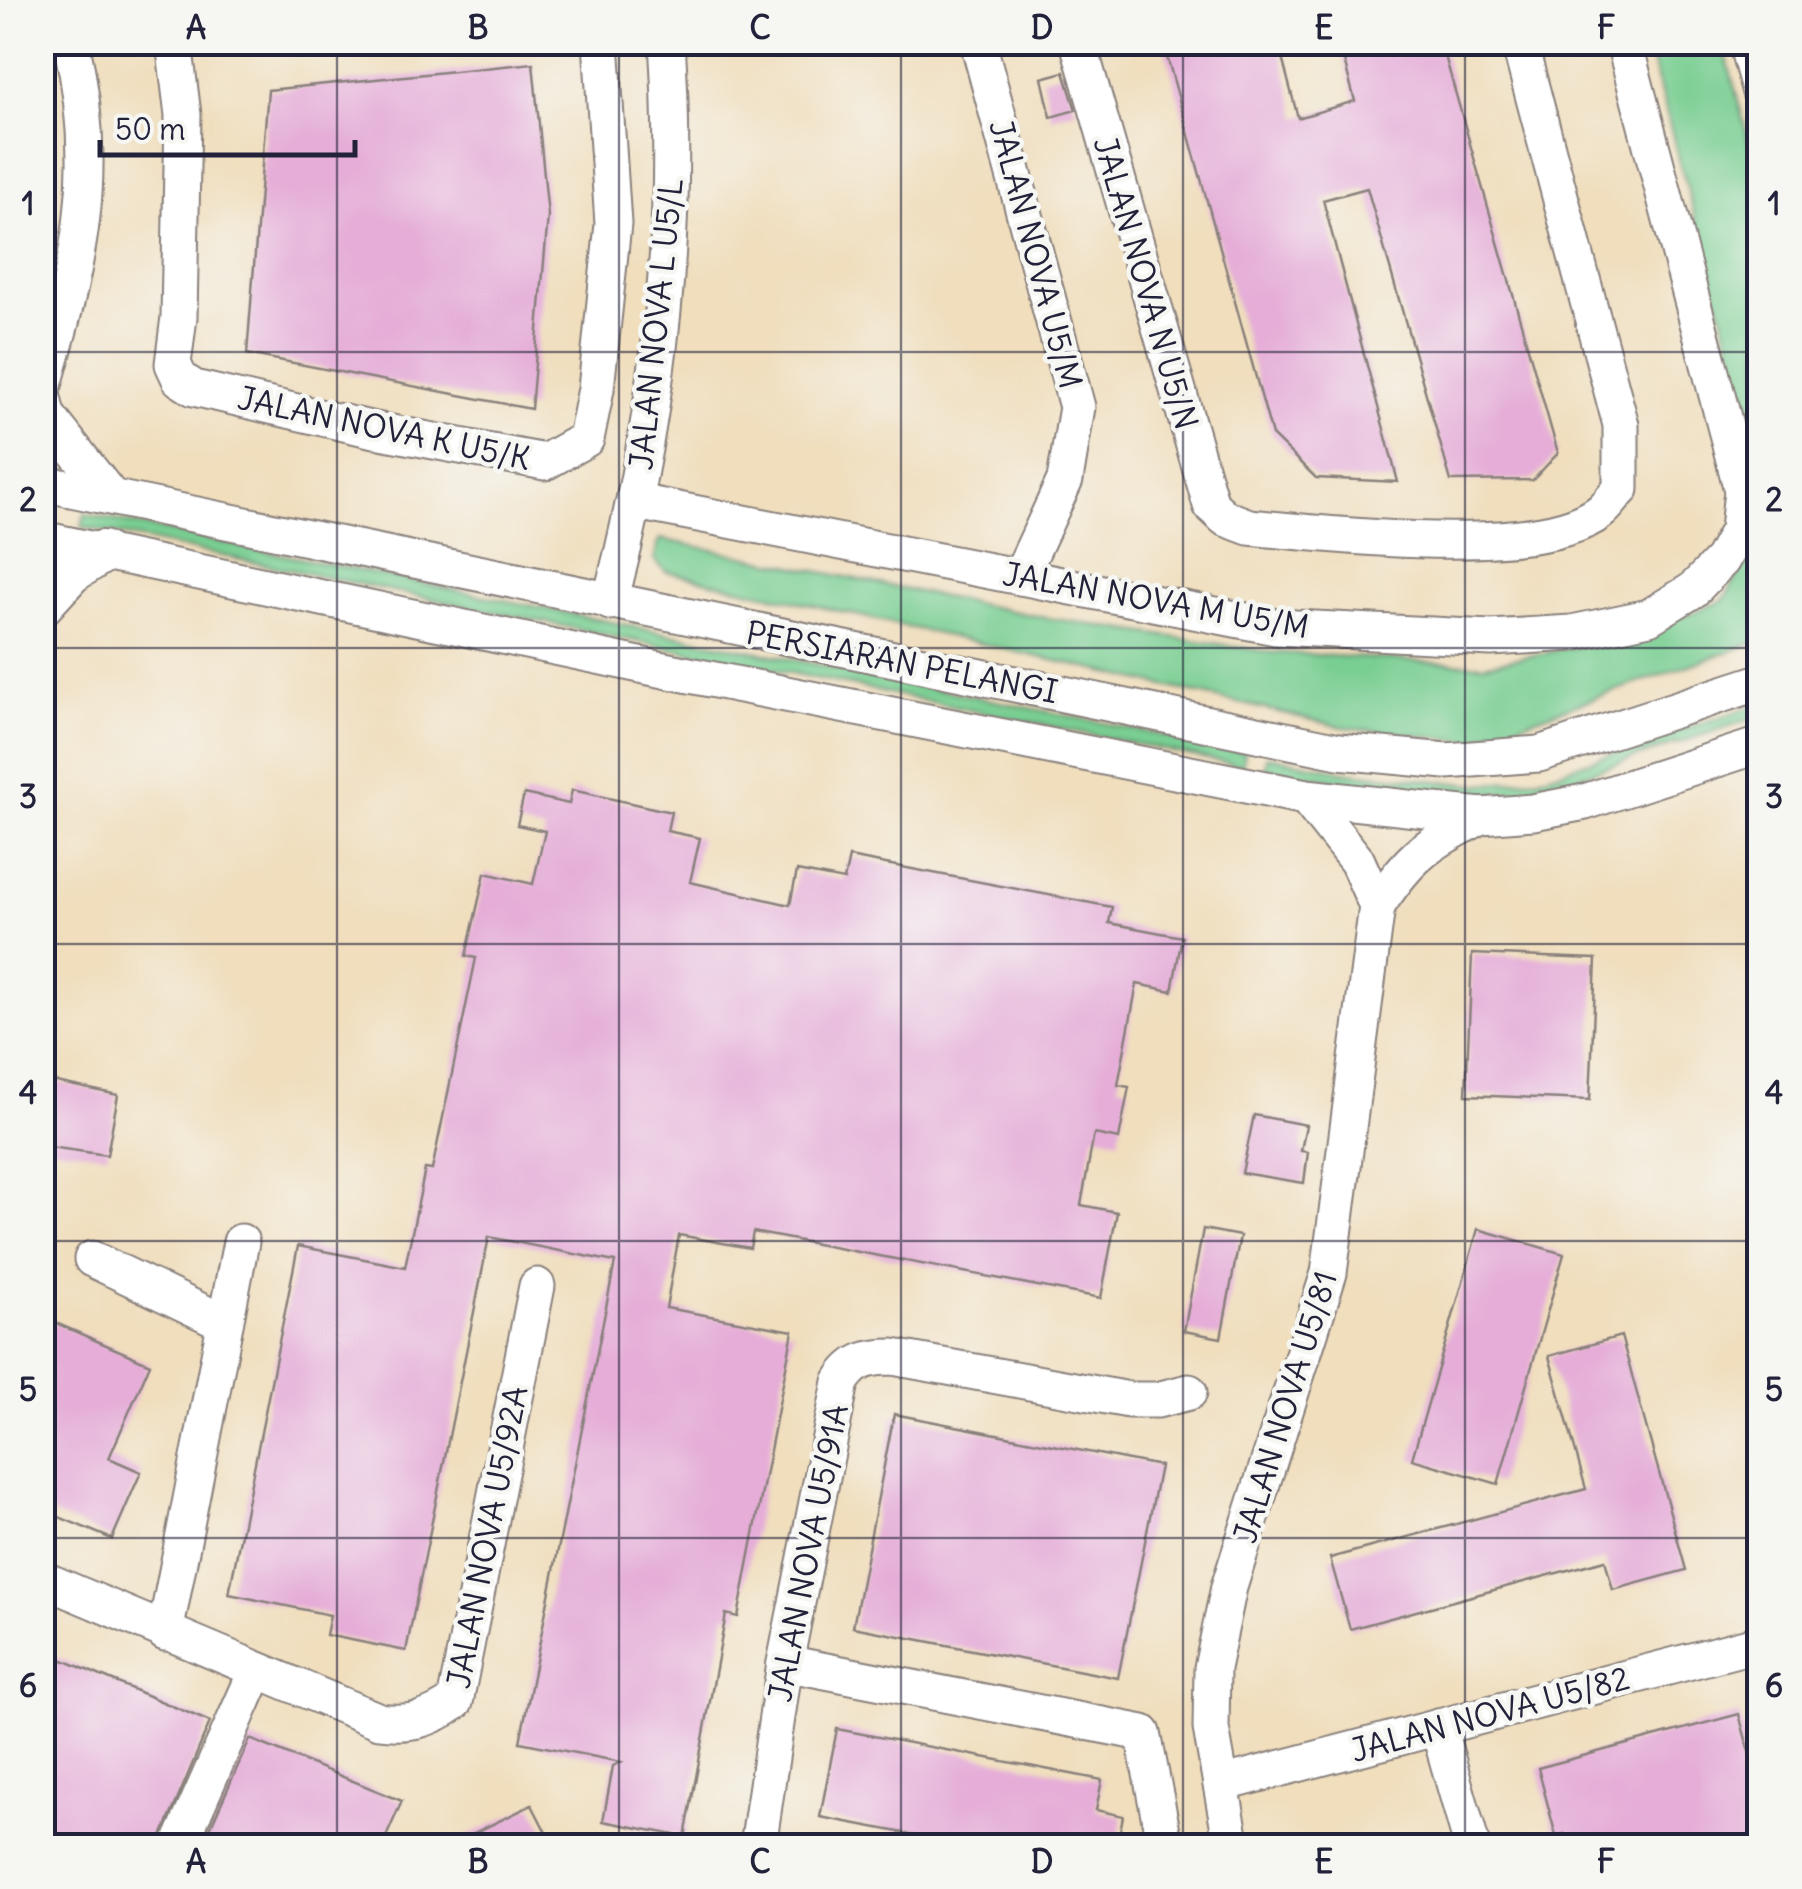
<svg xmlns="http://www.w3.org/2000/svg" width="1802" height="1889" viewBox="0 0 1802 1889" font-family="Delius,sans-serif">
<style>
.green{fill:#79ce92;stroke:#4e7866;stroke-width:2.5}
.building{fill:#e5add8}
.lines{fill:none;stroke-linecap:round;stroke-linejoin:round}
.minor-casing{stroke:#89807c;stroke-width:39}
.major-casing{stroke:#89807c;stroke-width:46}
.minor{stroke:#fff;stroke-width:35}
.major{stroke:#fff;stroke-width:42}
.grid{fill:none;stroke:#22223b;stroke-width:2.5;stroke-opacity:0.55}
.labels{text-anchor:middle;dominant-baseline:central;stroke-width:9;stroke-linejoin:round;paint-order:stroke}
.street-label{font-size:32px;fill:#22223b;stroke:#f6f6f2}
.neatline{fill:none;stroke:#22223b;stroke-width:4}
.grid-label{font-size:32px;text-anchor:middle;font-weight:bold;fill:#22223b}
</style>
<rect width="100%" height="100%" fill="#f6f6f2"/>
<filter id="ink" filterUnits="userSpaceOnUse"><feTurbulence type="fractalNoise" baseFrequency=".01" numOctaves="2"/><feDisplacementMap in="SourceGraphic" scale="20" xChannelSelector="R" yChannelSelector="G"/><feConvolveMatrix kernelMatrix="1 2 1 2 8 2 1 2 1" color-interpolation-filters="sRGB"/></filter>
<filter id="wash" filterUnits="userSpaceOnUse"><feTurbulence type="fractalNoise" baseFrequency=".0048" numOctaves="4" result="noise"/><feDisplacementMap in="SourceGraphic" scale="40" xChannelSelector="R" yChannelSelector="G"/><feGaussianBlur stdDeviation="2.25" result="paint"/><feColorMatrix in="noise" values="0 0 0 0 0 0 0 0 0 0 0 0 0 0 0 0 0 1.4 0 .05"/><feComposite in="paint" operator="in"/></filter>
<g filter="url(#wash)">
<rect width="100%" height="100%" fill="#f0debd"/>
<g class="green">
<path d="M1647,43H1723L1759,181V449Z"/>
<path d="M85,514L1245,752L1242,766L82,527Z"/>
<path d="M1759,526V641L1470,741L1343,727L665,571L654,559L660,539L1041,617L1270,652L1484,665L1628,636L1723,601L1749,558Z"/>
<path d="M1759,704V716L1541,789L1477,795L1412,792L1265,769L1267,756L1349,772L1475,785L1539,778Z"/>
</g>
<g id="blocks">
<g class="building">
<path d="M1163,42H1278L1298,118L1355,101L1339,42H1441L1558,453L1533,480L1451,481L1367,188L1323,200L1398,482L1316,478L1272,435Z"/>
<path d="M533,63L548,216L531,409L247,354L268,90Z"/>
<path d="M1064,72L1076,110L1051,117L1042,78Z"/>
<path d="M572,790L671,812L667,831L700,838L690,882L790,905L797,871L844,880L849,857L1112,907L1109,923L1182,937L1172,991L1137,984L1118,1085L1129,1087L1119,1139L1094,1134L1081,1205L1117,1212L1101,1298L753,1232L750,1248L679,1235L666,1308L793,1331L738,1617L726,1614L685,1837L603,1821L613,1766L621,1762L520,1742L615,1262L489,1237L406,1651L326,1635L330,1615L229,1594L298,1246L405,1267L425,1169L432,1170L476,958L466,956L485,873L533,884L545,831L517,825L524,794L569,804Z"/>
<path d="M1472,954L1596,959L1590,1100L1466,1095Z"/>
<path d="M42,1079L118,1095L107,1155L42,1146Z"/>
<path d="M1254,1115L1306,1125L1301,1151L1308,1152L1304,1183L1242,1173Z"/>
<path d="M1203,1229L1240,1236L1221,1338L1184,1331Z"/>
<path d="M1478,1229L1564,1254L1498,1484L1412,1459Z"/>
<path d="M42,1317L150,1364L109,1458L141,1472L112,1539L42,1510Z"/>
<path d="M1621,1336L1686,1570L1613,1590L1605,1560L1350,1629L1330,1558L1586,1489L1549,1356Z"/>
<path d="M894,1414L1160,1466L1118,1678L853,1627Z"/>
<path d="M42,1651L210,1722L158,1846H42Z"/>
<path d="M1739,1714L1760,1792V1846H1566L1564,1834L1556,1836L1538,1768Z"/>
<path d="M837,1729L1102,1780L1096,1810L1123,1816L1117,1846H973L820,1817Z"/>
<path d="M250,1739L402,1801L382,1846H202Z"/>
<path d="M532,1805L553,1846H447Z"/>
</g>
</g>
</g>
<g filter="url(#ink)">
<use href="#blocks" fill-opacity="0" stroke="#89807c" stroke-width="2.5"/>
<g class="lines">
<g class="minor-casing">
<g id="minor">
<path d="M174,42L183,115L179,317L173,364L180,379L194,388L370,429L545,462L586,439L596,389L613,224L601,42"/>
<path d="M978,42L1077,407L1065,480L1020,577"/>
<path d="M1078,42L1211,505L1225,518L1249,527C1328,534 1538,560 1600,512C1608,506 1614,496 1621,489V425L1519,42"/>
<path d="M1746,42L1760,92"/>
<path d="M42,392C78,264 102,176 71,42"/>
<path d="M42,394L47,415L109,494"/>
<path d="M42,483L1339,751L1446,761L1539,754L1760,682"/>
<path d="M637,502L1276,627L1491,638L1572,633L1649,617L1693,590L1722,560L1738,530L1742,490L1624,42"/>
<path d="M42,539L654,668L1306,797L1481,816L1533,812L1585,802L1760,745"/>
<path d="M610,602C658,421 680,230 667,42"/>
<path d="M1306,797L1357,861L1377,906"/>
<path d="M92,1259L225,1323"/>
<path d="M42,1579L379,1721C410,1725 429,1720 455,1702L537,1286"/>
<path d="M165,1633L241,1242"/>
<path d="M785,1663L1143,1733L1165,1846"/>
<path d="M1438,1727L1472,1846"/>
<path d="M1221,1784L1760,1643"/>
<path d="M179,1846L256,1672"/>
<path d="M758,1846L785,1663L841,1382C854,1360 869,1357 893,1357L1129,1400H1157L1189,1392"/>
<path d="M1232,1846L1211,1728L1212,1668L1229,1587L1329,1273L1377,906C1411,854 1427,845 1481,816"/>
</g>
</g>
<g class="major-casing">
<path id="major" d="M42,604L71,572L102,552"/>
</g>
<use href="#minor" class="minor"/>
<use href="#major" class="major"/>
</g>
</g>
<path class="grid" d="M337,42V1846M619,42V1846M901,42V1846M1183,42V1846M1465,42V1846M42,352H1760M42,648H1760M42,944H1760M42,1241H1760M42,1538H1760"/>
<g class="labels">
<g class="street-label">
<text transform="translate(1036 254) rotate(75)">JALAN NOVA U5/M</text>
<text transform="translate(1146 283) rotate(74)">JALAN NOVA N U5/N</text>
<text transform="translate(656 324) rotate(-84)">JALAN NOVA L U5/L</text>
<text transform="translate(384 428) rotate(12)">JALAN NOVA K U5/K</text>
<text transform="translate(1156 600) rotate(10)">JALAN NOVA M U5/M</text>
<text transform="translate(902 662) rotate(11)">PERSIARAN PELANGI</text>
<text transform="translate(1285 1407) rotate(-73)">JALAN NOVA U5/81</text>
<text transform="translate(487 1537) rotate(-79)">JALAN NOVA U5/92A</text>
<text transform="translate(808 1553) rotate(-79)">JALAN NOVA U5/91A</text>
<text transform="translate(1490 1714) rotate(-15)">JALAN NOVA U5/82</text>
</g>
</g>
<rect width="1802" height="1889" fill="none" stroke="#f6f6f2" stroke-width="110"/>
<path d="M100 140v15h255v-15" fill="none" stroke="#22223b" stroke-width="5"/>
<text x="115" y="140" font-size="30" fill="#22223b" stroke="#f6f6f2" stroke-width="8" paint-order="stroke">50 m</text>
<rect x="55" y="55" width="1692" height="1779" class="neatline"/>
<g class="grid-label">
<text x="196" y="39">A</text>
<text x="478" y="39">B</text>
<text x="760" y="39">C</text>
<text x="1042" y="39">D</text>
<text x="1324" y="39">E</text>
<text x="1606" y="39">F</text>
<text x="28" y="215">1</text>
<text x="1774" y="215">1</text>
<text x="28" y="511">2</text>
<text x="1774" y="511">2</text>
<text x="28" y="808">3</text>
<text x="1774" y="808">3</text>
<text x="28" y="1104">4</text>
<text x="1774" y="1104">4</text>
<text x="28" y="1401">5</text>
<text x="1774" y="1401">5</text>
<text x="28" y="1697">6</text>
<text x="1774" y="1697">6</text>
<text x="196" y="1873">A</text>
<text x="478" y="1873">B</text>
<text x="760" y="1873">C</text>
<text x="1042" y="1873">D</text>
<text x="1324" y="1873">E</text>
<text x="1606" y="1873">F</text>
</g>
</svg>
